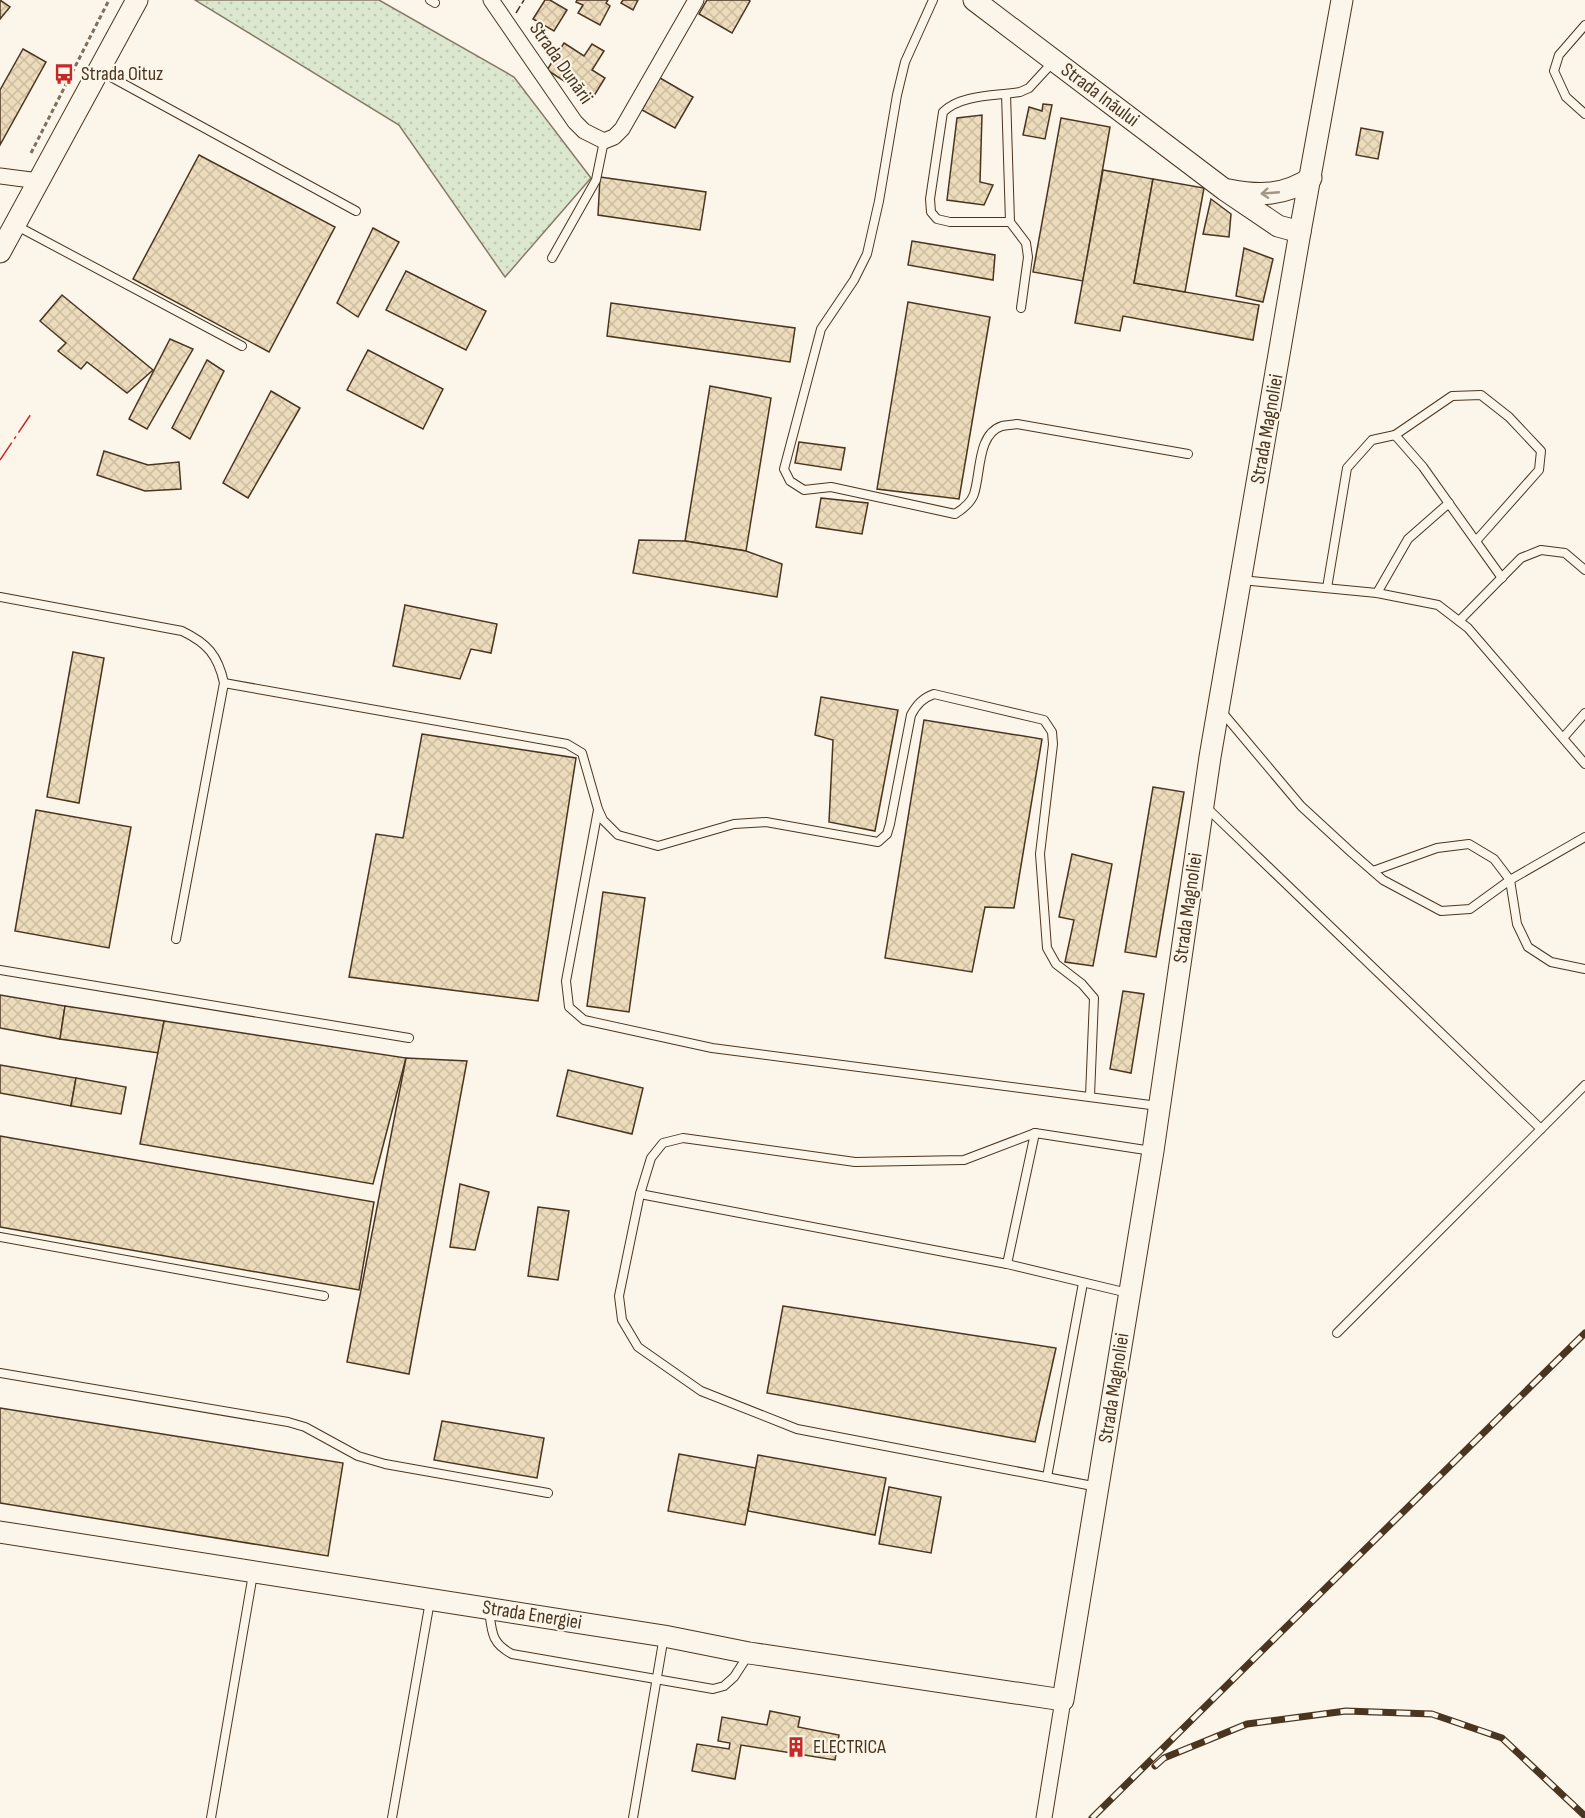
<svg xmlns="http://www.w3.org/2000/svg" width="1585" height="1818" viewBox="0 0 1585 1818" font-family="'Sofia Sans Condensed',sans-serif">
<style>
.grass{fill:url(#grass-dots);stroke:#887966;stroke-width:1.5}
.building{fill:url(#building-cross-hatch);stroke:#4a3520;stroke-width:1.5}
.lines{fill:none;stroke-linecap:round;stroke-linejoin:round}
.lane-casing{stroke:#4a3520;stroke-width:10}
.street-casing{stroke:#4a3520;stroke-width:17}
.secondary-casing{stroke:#4a3520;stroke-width:23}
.path{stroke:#7f6f5c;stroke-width:3;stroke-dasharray:4.5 3;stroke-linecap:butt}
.lane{stroke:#fbf6e9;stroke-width:8}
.street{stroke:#fbf6e9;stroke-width:15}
.secondary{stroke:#fbf6e9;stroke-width:21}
.rail-casing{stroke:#4a3520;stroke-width:7}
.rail{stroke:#fbf6e9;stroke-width:4.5;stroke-dasharray:14;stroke-linecap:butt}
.fence{stroke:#4a3520;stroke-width:1.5;stroke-dasharray:8 3;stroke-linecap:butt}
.power{stroke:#c62828;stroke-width:1.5;stroke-dasharray:21 4.5 3 4.5;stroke-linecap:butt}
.oneway{stroke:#a29684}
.labels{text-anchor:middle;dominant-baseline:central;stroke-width:4.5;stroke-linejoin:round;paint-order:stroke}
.street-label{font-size:20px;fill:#4a3520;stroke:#fbf6e9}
.poi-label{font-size:20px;fill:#4a3520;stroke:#fbf6e9;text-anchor:start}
</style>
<defs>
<pattern id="grass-dots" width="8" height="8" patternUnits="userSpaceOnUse" patternTransform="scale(1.5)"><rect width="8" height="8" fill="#dce7d0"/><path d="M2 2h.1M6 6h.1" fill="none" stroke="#bec7b2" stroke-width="1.8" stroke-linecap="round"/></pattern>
<pattern id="building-cross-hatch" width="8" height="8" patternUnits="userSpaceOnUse" patternTransform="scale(1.5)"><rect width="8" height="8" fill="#ecdcbc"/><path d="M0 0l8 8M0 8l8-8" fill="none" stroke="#ccbda1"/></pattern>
</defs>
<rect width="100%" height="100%" fill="#fbf6e9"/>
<path class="grass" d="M195,0H379L514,77L591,178L505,277L399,125Z"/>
<g class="building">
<path d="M0,0L10,7L0,19Z"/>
<path d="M545,0H550L567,10L554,31L533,19Z"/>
<path d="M577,0H608L606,3L610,6L600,25L578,13L583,5L576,2Z"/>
<path d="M623,0H638L633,10L621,3Z"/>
<path d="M707,0H748L750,1L732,33L699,14Z"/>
<path d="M564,43L584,56L592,44L604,51L592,70L605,78L592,99L547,70Z"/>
<path d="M23,49L46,62L0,145V90Z"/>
<path d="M660,78L693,97L675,128L642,110Z"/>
<path d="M1043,104L1052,105L1045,139L1023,135L1029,107L1042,111Z"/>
<path d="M982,115L980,182L993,185L984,205L947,200L957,118Z"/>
<path d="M1061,118L1110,127L1083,281L1033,272Z"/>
<path d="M1361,128L1383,132L1378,159L1356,155Z"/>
<path d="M199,155L335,227L269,352L133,279Z"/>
<path d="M1103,170L1153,179L1134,283L1259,305L1253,340L1123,316L1120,331L1075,323Z"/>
<path d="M600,177L706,192L700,230L598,215Z"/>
<path d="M1153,179L1204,188L1185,292L1134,283Z"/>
<path d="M1211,199L1231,214L1229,237L1203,234Z"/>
<path d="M373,228L399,242L358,317L337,303Z"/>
<path d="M912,241L995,255L993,280L908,265Z"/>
<path d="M1244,248L1273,259L1263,302L1236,296Z"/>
<path d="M406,271L486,311L466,350L386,310Z"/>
<path d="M62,295L153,370L127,393L87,362L81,369L58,351L66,343L40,321Z"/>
<path d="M908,302L990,317L959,499L877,489Z"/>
<path d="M611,303L795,328L790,362L607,336Z"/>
<path d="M170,339L193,349L147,429L129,419Z"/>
<path d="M368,350L443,389L423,429L347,390Z"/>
<path d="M207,360L224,371L190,439L172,428Z"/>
<path d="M710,386L771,398L746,551L685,541Z"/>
<path d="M271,391L300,408L248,498L223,483Z"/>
<path d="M799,442L845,448L841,470L795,463Z"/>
<path d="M104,451L148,465L179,462L181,489L145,491L97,475Z"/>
<path d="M821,498L868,503L862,534L816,527Z"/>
<path d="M639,540L685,541L746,551L782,564L777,597L633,573Z"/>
<path d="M405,605L497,624L491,653L471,649L460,679L393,666Z"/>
<path d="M73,652L104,658L79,803L47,797Z"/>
<path d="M821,697L898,710L875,831L829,822L833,740L815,735Z"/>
<path d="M924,720L1042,739L1014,908L985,907L972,972L885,958Z"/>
<path d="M422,734L576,758L538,1001L349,977L376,834L403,838Z"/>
<path d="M1153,787L1184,792L1156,957L1125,952Z"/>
<path d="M36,810L131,827L109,948L15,931Z"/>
<path d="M1072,854L1112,864L1093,966L1065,962L1074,920L1059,917Z"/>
<path d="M603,892L645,898L629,1012L587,1006Z"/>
<path d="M1123,991L1144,994L1131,1073L1110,1069Z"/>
<path d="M0,995L65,1006L60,1039L0,1028Z"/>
<path d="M65,1006L164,1021L159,1053L60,1039Z"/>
<path d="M164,1021L406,1058L373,1184L140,1144Z"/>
<path d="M406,1058L467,1061L409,1374L347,1362Z"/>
<path d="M0,1065L76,1078L71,1106L0,1093Z"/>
<path d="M568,1070L643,1088L632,1134L557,1116Z"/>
<path d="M76,1078L126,1087L121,1114L71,1106Z"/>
<path d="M0,1136L374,1202L359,1290L0,1227Z"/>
<path d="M460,1184L489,1192L475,1250L450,1247Z"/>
<path d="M538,1207L569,1211L558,1280L528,1276Z"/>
<path d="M783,1306L1056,1348L1035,1442L767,1393Z"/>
<path d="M0,1408L343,1463L328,1556L0,1503Z"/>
<path d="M442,1421L544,1438L537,1478L434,1460Z"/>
<path d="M679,1454L756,1468L745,1525L668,1511Z"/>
<path d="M758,1455L886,1478L875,1535L748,1511Z"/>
<path d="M889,1487L941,1497L931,1553L879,1544Z"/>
<path d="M770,1711L800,1717L798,1727L839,1735L835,1760L741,1745L735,1779L692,1771L697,1744L729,1749L730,1743L718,1741L722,1717L767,1725Z"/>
</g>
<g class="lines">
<g class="lane-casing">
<g id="lane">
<path d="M430,0L435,3"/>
<path d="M933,0L905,62L897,95L879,201L867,254L854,280L821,329L784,469L790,481L804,490L831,487L955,514C963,509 971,503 974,494C981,473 977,434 1002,426C1007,425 1012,425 1017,424L1188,454"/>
<path d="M1585,25L1559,55L1554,71L1566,97L1585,114"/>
<path d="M100,71L356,211"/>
<path d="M1006,94L1010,222L1026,243L1028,257L1021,308"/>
<path d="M1010,222H950L937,219L931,212L930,199L943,112C961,94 996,96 1020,92L1029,88L1053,62"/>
<path d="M17,226L242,346"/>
<path d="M552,258L596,180L604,141"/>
<path d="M1395,435L1452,396L1481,395L1509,417L1541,451L1539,470L1476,541"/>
<path d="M1241,580L1377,593L1438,605L1468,628L1585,764"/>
<path d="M1327,588L1347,468L1372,440L1395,435L1423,467L1502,578"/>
<path d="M1377,593L1408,539L1449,503"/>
<path d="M0,597L182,631C207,643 218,655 224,683L176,939"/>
<path d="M1459,621L1521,558L1541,550L1565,553L1585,570"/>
<path d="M224,683L567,744L582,753L598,809L603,820L618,835L658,846L734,824L766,822L878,842L887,834L890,824L911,715C917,704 923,698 934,694L1044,720L1052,732L1053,744L1040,854L1047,948L1056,964L1082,984L1094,998L1090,1096"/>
<path d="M1222,712L1301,806L1352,853L1383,880L1441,911L1470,909L1510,880L1585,837"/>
<path d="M1563,738L1585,713"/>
<path d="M1207,808L1541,1129"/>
<path d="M598,810L566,981L569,1007L584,1020L712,1048L1158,1106"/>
<path d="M1373,871L1437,848L1469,844L1494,859L1510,880L1517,924L1528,947L1551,962L1585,969"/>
<path d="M0,970L409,1038"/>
<path d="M640,1194L1007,1264L1128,1293"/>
<path d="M0,1237L324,1296"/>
<path d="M1007,1264L1035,1133"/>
<path d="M1337,1333L1585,1085"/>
<path d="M0,1373L288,1422L305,1427L358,1456L385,1464L548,1493"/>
<path d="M1047,1477L1083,1283"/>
<path d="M1098,1487L797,1429L701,1391L638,1347L622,1320L619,1296L640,1194L651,1158L663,1143L683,1138L855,1162L964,1160L1035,1133L1152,1151"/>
<path d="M489,1610C492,1632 491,1643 512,1654L713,1689L724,1686L734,1677L749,1654"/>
<path d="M211,1818L253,1574"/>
<path d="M392,1818L430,1601"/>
<path d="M633,1818L664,1636"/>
</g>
</g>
<g class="street-casing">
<g id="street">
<path d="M491,0L575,122L584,131L604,141L614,137L622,129L696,0"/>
<path d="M0,176L39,181"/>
<path d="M1044,1818L1063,1700"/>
</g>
</g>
<g class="secondary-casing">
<g id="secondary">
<path d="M974,0L1225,190L1278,226L1300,232"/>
<path d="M1229,190C1259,196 1284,196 1311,178"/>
<path d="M0,252L137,0"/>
<path d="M0,1532L664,1636L749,1653L1063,1700L1153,1151L1210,757L1300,232L1342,0"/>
</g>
</g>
<path class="path" d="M31,153L109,0"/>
<use href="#lane" class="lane"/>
<use href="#street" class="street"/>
<use href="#secondary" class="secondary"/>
<g class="rail-casing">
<g id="rail">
<path d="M1155,1766L1164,1758L1247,1724L1346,1711L1432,1714L1502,1738L1585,1816"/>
<path d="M1092,1818L1585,1333"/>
</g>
</g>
<use href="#rail" class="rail"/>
<path class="fence" d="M516,13L524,0"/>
<path class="power" d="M0,460L31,414"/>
</g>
<defs><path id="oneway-shaft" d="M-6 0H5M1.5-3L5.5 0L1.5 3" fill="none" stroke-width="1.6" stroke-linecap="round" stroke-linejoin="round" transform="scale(1.5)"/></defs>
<use class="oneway" href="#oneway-shaft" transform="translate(1270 193) rotate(175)"/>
<defs>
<g id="bus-bare" transform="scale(1.62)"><path d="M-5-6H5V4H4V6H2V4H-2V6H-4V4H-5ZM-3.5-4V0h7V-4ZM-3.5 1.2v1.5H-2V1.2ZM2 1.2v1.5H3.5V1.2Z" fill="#c62828" stroke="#fbf6e9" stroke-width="2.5" paint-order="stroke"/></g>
<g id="building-bare" transform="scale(1.62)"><path d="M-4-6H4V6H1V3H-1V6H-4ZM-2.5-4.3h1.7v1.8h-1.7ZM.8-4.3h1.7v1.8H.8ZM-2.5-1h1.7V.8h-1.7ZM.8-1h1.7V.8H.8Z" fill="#c62828" stroke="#fbf6e9" stroke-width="2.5" paint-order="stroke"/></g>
</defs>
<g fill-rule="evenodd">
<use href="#bus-bare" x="64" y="74"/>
<use href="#building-bare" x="796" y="1747"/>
</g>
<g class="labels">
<g class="street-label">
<text transform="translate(561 63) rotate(55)">Strada Dunării</text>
<text transform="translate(1100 95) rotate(37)">Strada Inăului</text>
<text transform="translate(1267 429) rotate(-80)">Strada Magnoliei</text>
<text transform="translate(1188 908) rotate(-82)">Strada Magnoliei</text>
<text transform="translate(1114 1388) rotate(-81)">Strada Magnoliei</text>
<text transform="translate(532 1615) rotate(9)">Strada Energiei</text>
</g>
<g class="poi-label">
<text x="81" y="74">Strada Oituz</text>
<text x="813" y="1747">ELECTRICA</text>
</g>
</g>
</svg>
